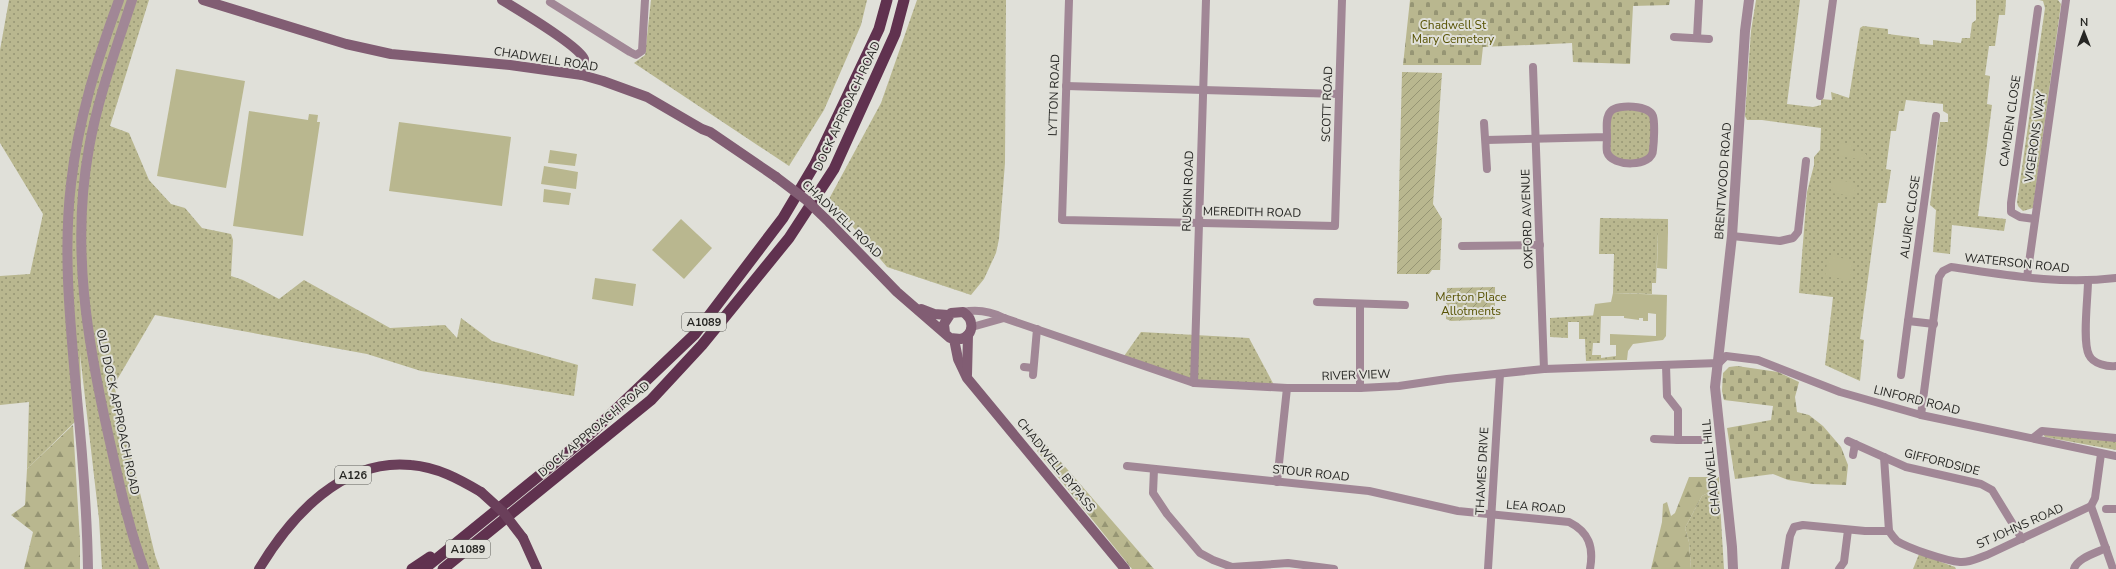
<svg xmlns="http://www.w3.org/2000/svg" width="2116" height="569" viewBox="0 0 2116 569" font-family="'Nunito Sans',sans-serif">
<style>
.grass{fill:url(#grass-dots)}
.forest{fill:url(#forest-firs)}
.cemetery{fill:url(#cemetery-stones)}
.park{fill:#b9b78f}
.garden{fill:url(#garden-furrows)}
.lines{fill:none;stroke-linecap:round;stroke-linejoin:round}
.minor{stroke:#a18796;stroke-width:8}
.tertiary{stroke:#a18796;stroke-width:10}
.secondary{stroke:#815d73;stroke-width:10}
.primary{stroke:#6a3f5a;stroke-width:10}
.trunk{stroke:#60324f;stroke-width:11}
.secondary-bridge{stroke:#815d73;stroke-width:10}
.primary-bridge{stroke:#6a3f5a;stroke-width:10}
.labels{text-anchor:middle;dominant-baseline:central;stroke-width:4;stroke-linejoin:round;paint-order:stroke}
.shield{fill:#e0e0d9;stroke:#5e5e5a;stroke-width:1}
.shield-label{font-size:11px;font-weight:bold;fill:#262623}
.park-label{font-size:12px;fill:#585304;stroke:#e0e0d9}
.street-label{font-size:12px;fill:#262623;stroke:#e0e0d9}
</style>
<defs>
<pattern id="grass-dots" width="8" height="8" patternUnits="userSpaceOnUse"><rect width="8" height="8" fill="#b9b78f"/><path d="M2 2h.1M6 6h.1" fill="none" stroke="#969574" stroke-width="1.8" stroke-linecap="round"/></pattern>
<pattern id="forest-firs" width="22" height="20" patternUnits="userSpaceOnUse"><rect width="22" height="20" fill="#b9b78f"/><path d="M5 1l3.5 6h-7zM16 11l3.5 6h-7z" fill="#969574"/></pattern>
<pattern id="cemetery-stones" width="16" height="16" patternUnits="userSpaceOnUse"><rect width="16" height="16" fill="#b9b78f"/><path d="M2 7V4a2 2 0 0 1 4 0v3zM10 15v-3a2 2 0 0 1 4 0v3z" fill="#969574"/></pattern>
<pattern id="garden-furrows" width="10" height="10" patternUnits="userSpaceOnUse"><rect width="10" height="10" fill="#b9b78f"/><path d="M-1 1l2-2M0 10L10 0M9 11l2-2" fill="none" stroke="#969574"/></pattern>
</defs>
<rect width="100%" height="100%" fill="#e0e0d9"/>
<g class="grass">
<path d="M9,0H149L110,126L129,133L149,180L171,204L185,208L202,228L231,234L233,240L231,276L243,280L279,299L304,280L390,328L445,325L457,338L461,318L492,341L578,365L574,396L421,371L367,354L155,315L114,385L155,555L160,569H102L99,519L80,354L82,415L27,469L29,402L0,405V276L30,274L43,214L0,143V50Z"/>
<path d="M651,0H867L861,25L824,110L789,166L634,63L645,55Z"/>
<path d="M917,0H1006L1005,163L999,239L996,253L984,279L971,295L887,267L829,199L881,103Z"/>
<path d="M1756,0H1800L1787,104L1813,107L1821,105V99L1832,100L1831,92L1849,98L1860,28L1863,26L1888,29V34L1919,38L1920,44L1933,45V40L1961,43L1962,38H1970L1972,23L1976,20V0H2006L2005,15H1999L1995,46H1989L1985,75L1990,76L1987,104L1992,105L1978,216L2006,219L2004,231L1952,225L1950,254L1933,252L1936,210L1930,205L1940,122H1948V114L1943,111V104L1906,100L1904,111H1899L1896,131H1891L1886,169L1891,170L1886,203H1878L1860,339L1864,340L1860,381L1825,365L1833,297L1799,293L1807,192L1814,165V157L1820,150L1821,128L1762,120H1747L1745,116L1751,31Z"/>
<path d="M2039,0H2058L2061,4L2033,208L2023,211L2018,206L2017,202L2045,8L2043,1Z"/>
<path d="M1641,107L1653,116V152L1645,162L1611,159L1607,117L1612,110Z"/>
<path d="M1600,218L1668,219V232H1658L1656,283H1652V294L1613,293L1614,254H1599Z"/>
<path d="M1601,315L1600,343H1593L1592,355H1601V358L1616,356V360L1586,361L1585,339H1579V322H1568V338L1550,337V318Z"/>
<path d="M1141,332L1249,338L1275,387L1194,383L1122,359Z"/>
<path d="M2043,434L2116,441V450L2045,437Z"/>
<path d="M1719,487L1724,569H1691L1689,542L1685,528L1702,496Z"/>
<path d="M1919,554L1955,567L1956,569H1913Z"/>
</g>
<g class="forest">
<path d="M73,425L80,541V569H24L33,532L11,515L25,505L27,469Z"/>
<path d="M1034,431L1154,569H1132L1037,451L1039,449L1030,434Z"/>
<path d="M1689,477H1719V487L1702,496L1685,528L1689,542L1691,569H1651L1662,522L1663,504L1667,502L1671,516L1675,513Z"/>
</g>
<g class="cemetery">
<path d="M1410,0H1670L1669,5L1633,6L1630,64L1573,62L1572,43L1483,47L1481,65H1403Z"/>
<path d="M1737,366L1778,372L1799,382L1795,397L1797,412L1809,415L1823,426L1841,447L1848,465L1846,485L1813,484L1788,480L1773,474L1735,479L1727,428L1771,420L1773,406L1724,400L1722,391L1723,373L1729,367Z"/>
</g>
<g class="park">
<path d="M176,69L245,81L226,188L157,176Z"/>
<path d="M249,111L308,120L309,114L318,115L317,122H320L303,236L233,226Z"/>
<path d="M399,122L511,137L502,206L389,191Z"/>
<path d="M1840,143L1852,145L1851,152L1866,154V160L1838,156Z"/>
<path d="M550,150L577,154L575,166L548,163Z"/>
<path d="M544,166L578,172L576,189L541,184Z"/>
<path d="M1833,179L1856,183L1854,196L1831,193Z"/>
<path d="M544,189L571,193L569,205L543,202Z"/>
<path d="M681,219L712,248L684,279L652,250Z"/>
<path d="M1658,232H1668L1667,269L1657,268Z"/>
<path d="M1828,256L1853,260L1850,280L1825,276Z"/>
<path d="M595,278L636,284L633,306L592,299Z"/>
<path d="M1613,293L1667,295L1666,336L1663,340L1633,344L1628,351L1627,360H1616V345H1610V334L1656,336V314L1648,313V321H1643V318H1639V320L1624,318V316H1593L1595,304L1611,302Z"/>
</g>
<g class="garden">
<path d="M1402,72L1442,73L1433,204L1442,219L1440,270H1432L1429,274H1397Z"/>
<path d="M1495,287V319L1451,321L1446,319L1447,288Z"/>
</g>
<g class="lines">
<g class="minor">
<path d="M1069,0L1062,220L1335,226L1342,0"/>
<path d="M550,2L630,52L636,55L642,51L645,0"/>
<path d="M1674,37L1709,39"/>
<path d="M1697,38L1699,0"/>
<path d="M1533,67L1544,369"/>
<path d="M1066,86L1339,94"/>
<path d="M1820,96L1833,0"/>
<path d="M1484,123L1487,169"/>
<path d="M1486,140L1607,137C1607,129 1605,117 1611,111C1618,104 1649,105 1653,116C1655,123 1654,142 1653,150C1653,167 1612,168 1607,152C1606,148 1607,142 1607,137"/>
<path d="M2035,219L2020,217L2011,212V203L2038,9"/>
<path d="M1732,236L1780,241L1793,238L1798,232L1806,161"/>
<path d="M1462,246L1540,245"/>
<path d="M2027,277L2066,0"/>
<path d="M2088,281C2088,298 2082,342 2089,355C2093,364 2108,367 2116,366"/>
<path d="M1317,302L1405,305"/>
<path d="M963,312C978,309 990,311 1004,318L1194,383L1287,388H1360L1399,386L1447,379L1544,369L1719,363L1726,356L1758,360L1840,392L1921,415L2116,456"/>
<path d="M1934,324L1908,321L1936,116"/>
<path d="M972,327L1004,318"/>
<path d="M1666,365L1667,396L1678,410V440H1702"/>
<path d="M1024,367L1033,368"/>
<path d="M1033,375L1037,329"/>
<path d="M1901,375L1908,321"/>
<path d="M1194,383L1206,0"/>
<path d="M1360,388V304"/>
<path d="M1921,415L1939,277L1943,271L1951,267C2007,275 2060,285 2116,278"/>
<path d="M2033,438L2042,431L2116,438"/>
<path d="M1654,439L1678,440"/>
<path d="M1848,441L1906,467L1981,484L1992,490L2022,539"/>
<path d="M1853,455L1855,444"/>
<path d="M1884,457L1889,531C1891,534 1894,538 1897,541C1908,548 1946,561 1960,562C1969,563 1978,558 1987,555L2091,506L2095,498L2101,454"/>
<path d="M1127,466L1369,491L1458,511L1569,522C1589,532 1594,547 1590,569"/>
<path d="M1154,469L1153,493L1167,514L1200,553L1213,560L1232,567L1288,563L1334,569"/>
<path d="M1277,482L1287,388"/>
<path d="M2091,506L2113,569"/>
<path d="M2106,509H2116"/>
<path d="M1488,569L1500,374"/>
<path d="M1785,569L1790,536L1794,527L1803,525L1865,531H1889"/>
<path d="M1839,569L1844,562L1848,530"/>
<path d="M2074,569C2077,558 2096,553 2106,548"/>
</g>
<g class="tertiary">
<path d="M132,0C116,49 98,97 89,148C71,246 87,341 109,438C119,482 128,526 144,569"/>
<path d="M88,569C87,509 82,448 76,388C70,321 63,251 71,184C78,120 97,60 119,0"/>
<path d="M1733,569L1732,547L1715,387L1732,236L1745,31L1749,0"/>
</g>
<g class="secondary">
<path d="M203,0L346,44L391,54L510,65L582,75L603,81L647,97L702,129L710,132L776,177"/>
<path d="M502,0C517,9 579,46 584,59L582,75"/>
<path d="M830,223L897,292L950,338L961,339C975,334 974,319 963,312L951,313L944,324L945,333"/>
<path d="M921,309L934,314L948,315"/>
<path d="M954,339L958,359L967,378L1125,569"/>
<path d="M967,375L968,335"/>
</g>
<g class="primary">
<path d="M523,538L537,569"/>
<path d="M259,569C291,516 343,458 411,465C437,467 459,479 481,492"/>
</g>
<g class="trunk">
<path d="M412,569L430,557"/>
<path d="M424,569L588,436L695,334L783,218L815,164L879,29L887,0"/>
<path d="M443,569L651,400L702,345L789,238L834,169L895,34L904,0"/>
</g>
<path class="secondary-bridge" d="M776,177L805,199L830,223"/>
<path class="primary-bridge" d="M481,492L503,512L523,538"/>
</g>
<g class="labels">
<g class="shield">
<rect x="682" y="313" width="44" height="18" rx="3"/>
<rect x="335" y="466" width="36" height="18" rx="3"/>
<rect x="446" y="540" width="44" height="18" rx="3"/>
</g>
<g class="shield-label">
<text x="704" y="322">A1089</text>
<text x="353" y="475">A126</text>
<text x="468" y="549">A1089</text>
</g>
<g class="park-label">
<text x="1453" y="25">Chadwell St<tspan x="1453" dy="14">Mary Cemetery</tspan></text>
<text x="1471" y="297">Merton Place<tspan x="1471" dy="14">Allotments</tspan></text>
</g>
<g class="street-label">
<text transform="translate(546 59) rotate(9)">CHADWELL ROAD</text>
<text transform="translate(1054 95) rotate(-88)">LYTTON ROAD</text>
<text transform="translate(1327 104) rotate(-88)">SCOTT ROAD</text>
<text transform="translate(847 106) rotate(-65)">DOCK APPROACH ROAD</text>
<text transform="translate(2010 121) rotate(-82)">CAMDEN CLOSE</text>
<text transform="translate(2035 137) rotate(-82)">VIGERONS WAY</text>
<text transform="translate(1723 181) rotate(-86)">BRENTWOOD ROAD</text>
<text transform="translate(1188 191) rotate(-88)">RUSKIN ROAD</text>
<text transform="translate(1252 212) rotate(1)">MEREDITH ROAD</text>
<text transform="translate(1910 217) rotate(-82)">ALURIC CLOSE</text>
<text transform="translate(842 219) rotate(44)">CHADWELL ROAD</text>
<text transform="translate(1527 219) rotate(-92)">OXFORD AVENUE</text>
<text transform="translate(2017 263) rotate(6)">WATERSON ROAD</text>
<text transform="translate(1356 375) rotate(-2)">RIVER VIEW</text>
<text transform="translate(1917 400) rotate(14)">LINFORD ROAD</text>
<text transform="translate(118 412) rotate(78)">OLD DOCK APPROACH ROAD</text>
<text transform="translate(594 429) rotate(-40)">DOCK APPROACH ROAD</text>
<text transform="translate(1942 462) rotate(14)">GIFFORDSIDE</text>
<text transform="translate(1056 465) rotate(51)">CHADWELL BYPASS</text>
<text transform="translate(1711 467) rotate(-96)">CHADWELL HILL</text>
<text transform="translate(1482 471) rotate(-87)">THAMES DRIVE</text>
<text transform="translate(1311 473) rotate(6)">STOUR ROAD</text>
<text transform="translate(1536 507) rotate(5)">LEA ROAD</text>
<text transform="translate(2020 526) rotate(-24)">ST JOHNS ROAD</text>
</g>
</g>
<g transform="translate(2084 32)" stroke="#e0e0d9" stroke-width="3" paint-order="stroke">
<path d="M0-3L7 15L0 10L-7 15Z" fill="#262623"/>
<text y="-6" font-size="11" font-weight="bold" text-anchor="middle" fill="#262623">N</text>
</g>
</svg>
